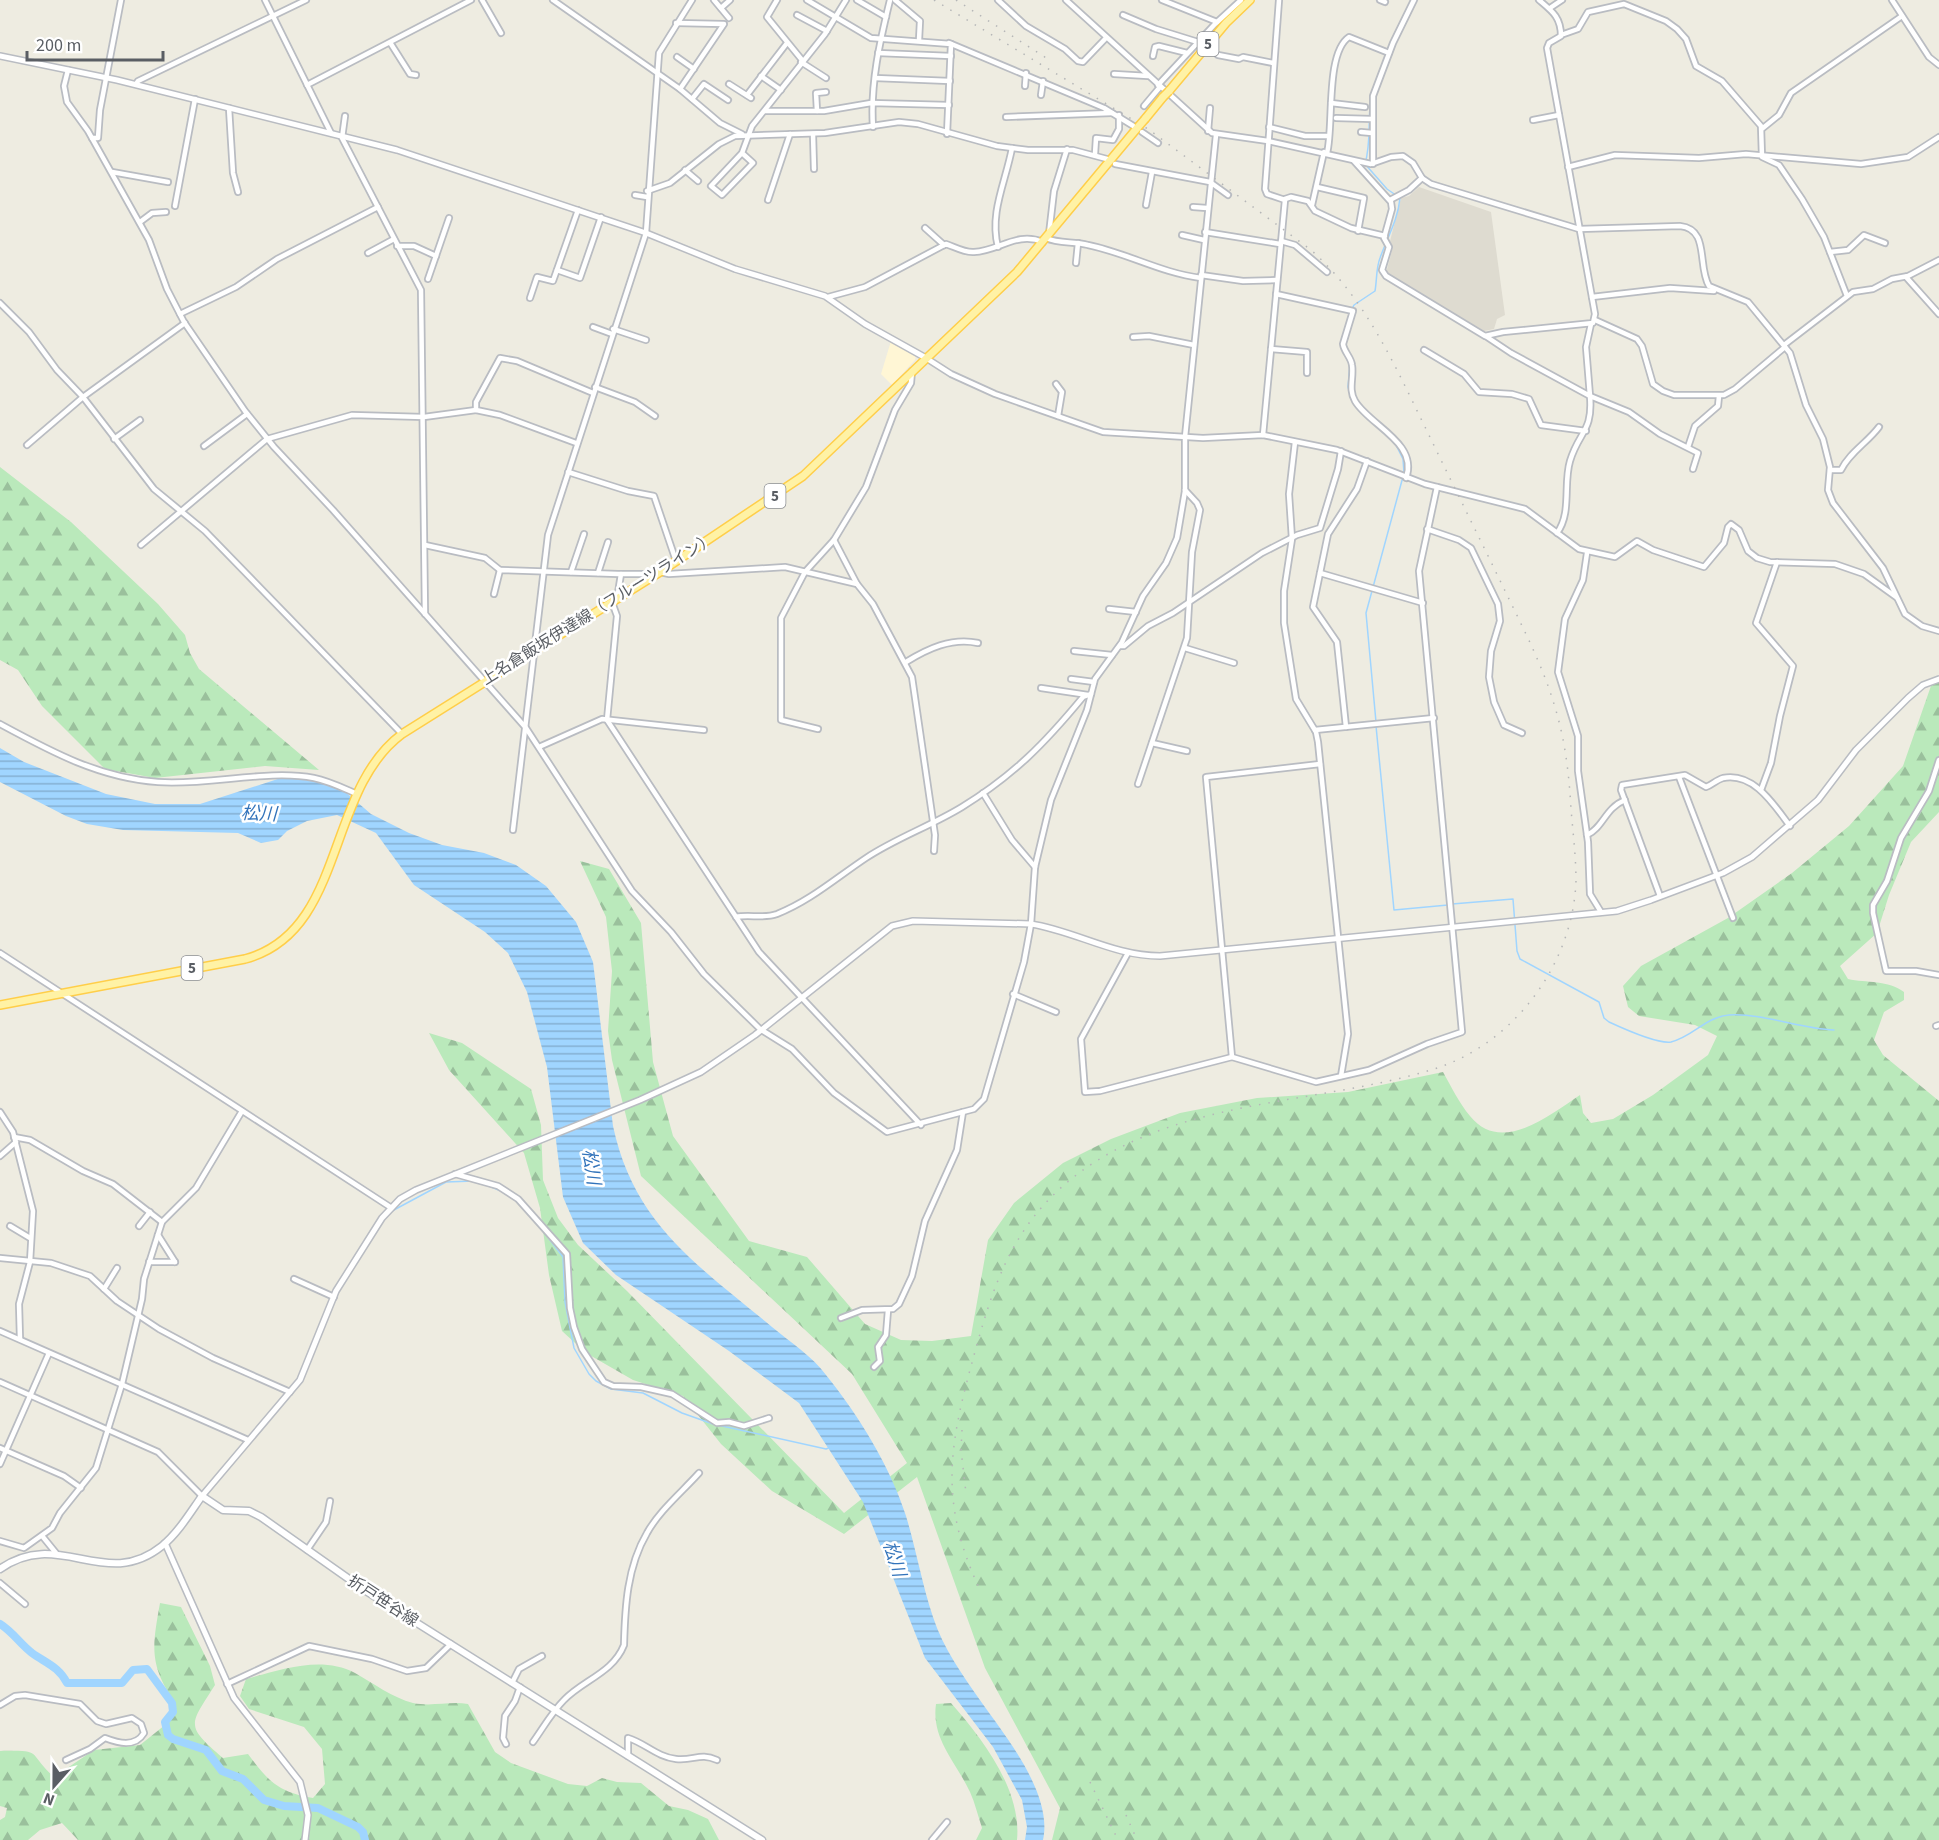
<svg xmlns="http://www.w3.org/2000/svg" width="1939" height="1840" viewBox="0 0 1939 1840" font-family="'Source Sans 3','Noto Sans JP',sans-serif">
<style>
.commercial{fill:#fff6d5}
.education{fill:#dedbd0}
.forest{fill:url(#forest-firs)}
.water{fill:url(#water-rules)}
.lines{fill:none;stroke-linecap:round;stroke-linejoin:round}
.stream{stroke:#a0d5ff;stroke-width:1.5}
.river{stroke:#a0d5ff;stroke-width:8}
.minor-casing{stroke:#b9bcc2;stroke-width:8}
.tertiary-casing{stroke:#b9bcc2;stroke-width:8}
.secondary-casing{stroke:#b7bbc1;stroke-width:9}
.primary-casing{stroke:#ffce49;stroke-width:10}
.minor{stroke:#fff;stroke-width:4.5}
.tertiary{stroke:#fff;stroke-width:5}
.secondary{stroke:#fff;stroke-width:6}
.primary{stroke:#fff2a5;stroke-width:7}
.rail{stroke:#b5b6b7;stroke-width:1.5;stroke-dasharray:1.5 8;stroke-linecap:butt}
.primary-bridge-casing{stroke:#ffce49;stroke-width:10;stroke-linecap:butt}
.primary-bridge{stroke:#fff2a5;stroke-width:7}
.labels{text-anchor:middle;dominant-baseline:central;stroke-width:5;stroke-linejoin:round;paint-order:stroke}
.shield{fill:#fff;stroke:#8c8e92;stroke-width:1.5}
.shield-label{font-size:15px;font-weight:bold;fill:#5a5e64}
.street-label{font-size:16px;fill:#5a5e64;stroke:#fff}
.water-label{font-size:18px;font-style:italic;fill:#3374bb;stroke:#fff}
</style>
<defs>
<pattern id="forest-firs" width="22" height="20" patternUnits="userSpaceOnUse" patternTransform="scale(1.5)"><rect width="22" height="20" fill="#bae9bb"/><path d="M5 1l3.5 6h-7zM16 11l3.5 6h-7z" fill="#9ac09c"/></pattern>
<pattern id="water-rules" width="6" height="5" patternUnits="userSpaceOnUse" patternTransform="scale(1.5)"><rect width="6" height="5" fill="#a0d5ff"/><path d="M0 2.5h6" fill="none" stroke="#85b0d2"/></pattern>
</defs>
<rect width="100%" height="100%" fill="#eeece1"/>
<path class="commercial" d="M891,341L916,355L915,360L892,385L881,374Z"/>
<path class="education" d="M1419,187L1491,212L1505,315L1497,319L1494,329L1484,331L1386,273L1393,247L1390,241L1401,198L1409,196Z"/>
<g class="forest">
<path d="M0,467L71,522L158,604L185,635L190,653L199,669L319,770L265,766L155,778L105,769L42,706L18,670L0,660Z"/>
<path d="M1939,680V812L1911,842L1889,895L1877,933L1840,966L1848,979C1866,983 1889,980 1904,992V1000L1884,1012L1874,1040L1883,1055L1939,1101V1840H1052L1060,1808L985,1668L917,1477L844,1534L772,1491L721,1444L683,1396L633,1380L586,1353L562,1331L549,1275L540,1208L524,1153L449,1070L429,1033L462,1043L531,1089L541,1125L543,1180L558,1218L578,1245L627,1291L844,1513L907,1463L852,1374L641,1176L612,1060L608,1031L612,971L606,917L580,861L609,869L641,923L653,1062L673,1136L749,1241L807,1257L865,1324L901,1340L932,1341L971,1336L988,1240L1014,1203L1063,1163L1111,1139L1180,1113L1257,1098L1348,1092L1443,1072C1451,1086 1459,1103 1470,1116C1501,1155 1550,1115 1580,1095L1583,1113L1591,1123L1613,1119L1653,1095L1708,1055L1717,1036L1695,1025L1639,1016L1628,1007L1623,986L1641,966L1728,918L1792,873L1849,826L1903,766L1932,683Z"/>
<path d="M160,1603L181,1607L210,1666L215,1685C189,1726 185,1725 223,1758L248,1754C269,1782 278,1792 313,1798L325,1784L322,1749L304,1727L249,1709L240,1696L246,1679C280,1670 321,1655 355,1673C373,1683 393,1698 413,1703C432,1707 449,1701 468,1704L495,1752L511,1763L568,1784L587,1786L602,1778L617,1782L641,1783L669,1806L688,1810L708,1819L719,1840H78L62,1823L40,1830L28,1840H0V1820L5,1817L7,1808L0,1806V1751C45,1750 26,1752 54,1777L94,1750L140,1745L165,1725L175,1703C149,1664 152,1648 160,1603Z"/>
<path d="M951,1703C982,1738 1022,1790 1017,1840H976L982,1828C978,1816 975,1803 970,1792C956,1762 931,1739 936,1704Z"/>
</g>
<path class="water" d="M0,748L24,762L106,794L155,804H200L284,777L315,780L343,790L371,814L409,833L442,845L484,853L516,865L546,886L576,922L593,962L613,1126C634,1225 699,1266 772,1327C790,1342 812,1356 826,1375C859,1416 890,1466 906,1516C916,1549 922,1584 933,1617C943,1648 963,1676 982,1703C1007,1738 1053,1795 1043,1840H1025L1027,1827L1022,1800L993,1747L925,1658L863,1502L799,1403L729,1351L616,1275L583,1243L563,1197L547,1067L527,992L508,953L485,932L414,885L376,833L337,815L307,821L287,831L278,840L261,843L238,833L123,830L87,824L66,816L0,782Z"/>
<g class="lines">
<g class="stream">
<path d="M1379,74L1411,0"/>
<path d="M1352,309L1354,305L1375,291C1377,280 1376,268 1380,258C1387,238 1398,220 1400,198L1387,189L1365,164C1373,137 1365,110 1375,84"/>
<path d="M1347,325L1341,344L1350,365L1348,387L1354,404L1392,440"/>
<path d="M1376,722L1366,613L1404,473L1403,459L1395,443"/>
<path d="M1376,726L1394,910L1448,905"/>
<path d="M1452,904L1513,899L1517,951L1520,959L1599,1002L1604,1018L1609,1022C1622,1028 1658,1044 1671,1042C1693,1037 1705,1017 1729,1015C1764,1013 1800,1029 1834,1030"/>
<path d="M214,1095L386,1207"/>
<path d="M489,1186L501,1191"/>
<path d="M392,1211L446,1182L473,1181"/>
<path d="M541,1228L563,1257L565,1302L574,1348L589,1374L596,1381L611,1389L643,1393L682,1413L713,1424L826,1449L831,1447"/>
</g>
<path class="river" d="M0,1624C13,1632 20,1644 32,1653C46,1663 59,1667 67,1683H122L133,1670L147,1669L172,1703L173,1712L165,1722L168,1735L173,1739L206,1750L222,1771L243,1779L264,1800L284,1806L318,1808L358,1827L363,1832L365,1840"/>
<g class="minor-casing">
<g id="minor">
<path d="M265,0L331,133"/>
<path d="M482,0L501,33"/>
<path d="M553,0L680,89L720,123L742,134"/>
<path d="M714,0L729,18"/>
<path d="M777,0L767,17L802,60"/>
<path d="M807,0L871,38L951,44L947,134"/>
<path d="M857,0L886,17"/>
<path d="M895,0L920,21L919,40"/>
<path d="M998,0L1026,26L1065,49L1078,61L1083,62L1106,38"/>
<path d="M1066,0L1212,133L1268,141L1371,164L1391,157L1403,156L1413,163L1422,178L1431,184L1579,229L1680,226C1710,229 1697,266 1709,286L1748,302L1790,353L1806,405L1823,439L1830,467L1828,490L1833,503L1883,568L1905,614L1922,626L1939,631"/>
<path d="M1162,0L1217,22"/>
<path d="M1380,0L1385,2"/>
<path d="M1892,0L1929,57L1939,65"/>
<path d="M721,8L730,0"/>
<path d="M1550,8L1562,0"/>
<path d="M797,15L827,31"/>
<path d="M1123,15L1156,29L1198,42"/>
<path d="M676,23L724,24L680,89"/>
<path d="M1561,35L1578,29L1588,12L1624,4L1666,21L1677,29L1686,39L1696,66L1722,81L1761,126L1762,157L1779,165L1802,199L1824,237L1847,296"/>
<path d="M949,43L1104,108L1135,127"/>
<path d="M391,44L410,74L416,75"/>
<path d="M878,53L951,56"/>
<path d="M1218,55L1239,59L1243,57L1273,63"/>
<path d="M1153,56L1155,47L1159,46L1187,53"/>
<path d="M677,57L694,69"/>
<path d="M801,62L826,78"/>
<path d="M68,70L64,86L67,102L88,131L149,240L167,289L184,322L245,411L274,447L333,510L526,728L632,891L671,932L704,974L760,1029L792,1049L834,1093L887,1132L974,1109L984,1099L1024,962L1031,924L1035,867L1051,800L1087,710L1095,679L1122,642L1143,596L1166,563L1177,538L1185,491V437L1216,135"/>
<path d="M1114,74L1148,76"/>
<path d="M761,76L781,90"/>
<path d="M875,78L950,81"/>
<path d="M136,84L138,81L306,0"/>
<path d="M729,84L751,98"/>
<path d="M307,85L471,0"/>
<path d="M1158,85L1215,24L1241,0"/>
<path d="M1025,86L1026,73"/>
<path d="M747,95L787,43"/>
<path d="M1041,95L1043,81"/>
<path d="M692,99L704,84L728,100"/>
<path d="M1331,103L1365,107"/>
<path d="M1144,106L1160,87"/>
<path d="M229,108L233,173L238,192"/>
<path d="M765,111H824L871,103L949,105"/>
<path d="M817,111L816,93L826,92"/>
<path d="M345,116L342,138L421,290L425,614"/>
<path d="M1006,117L1112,113"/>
<path d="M1336,118L1372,119"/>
<path d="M1533,120L1559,115"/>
<path d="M873,127C870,84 880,41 890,0"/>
<path d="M1269,127L1305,136H1327"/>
<path d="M1763,128L1779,115L1791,93L1902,16"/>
<path d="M1208,131L1210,108"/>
<path d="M1142,132L1158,143"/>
<path d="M1361,132L1372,133"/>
<path d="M813,134L814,169"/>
<path d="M92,138H98L100,110L121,0"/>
<path d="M742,153L753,163L722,195L711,186L742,153L752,126L825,34L846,0"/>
<path d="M1327,153C1334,127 1325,53 1349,37L1389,53"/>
<path d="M1095,154L1096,138L1113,140L1119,129V115"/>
<path d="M1354,161L1391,202L1392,209L1384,238L1389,247L1382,270L1386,276L1485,336L1503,332L1593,323L1595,314L1547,48L1549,43L1561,36C1561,17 1552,11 1539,0"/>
<path d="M1115,164L1210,182L1228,195"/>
<path d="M1373,164V96L1393,43L1414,0"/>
<path d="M1568,167L1615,155L1699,158L1746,154L1861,164L1908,157L1939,137"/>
<path d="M685,170L698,181"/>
<path d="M112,172L168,182"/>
<path d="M1317,187L1364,198L1358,231"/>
<path d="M647,191L670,183L719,144L735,136L825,133L899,122L918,124L997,146L1028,150H1073L1107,159"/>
<path d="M635,195L647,197"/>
<path d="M1285,199L1291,197L1308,201L1315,211L1351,228L1385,236"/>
<path d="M768,200L790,134"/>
<path d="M1390,200L1409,190L1422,178"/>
<path d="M1146,205L1152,172"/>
<path d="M1312,205L1324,152"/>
<path d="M175,206L195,99"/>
<path d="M1193,207L1207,208"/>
<path d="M140,222L152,213L166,212"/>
<path d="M925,228L944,245"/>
<path d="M1205,232L1280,244"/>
<path d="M1049,234L1054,191L1067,149"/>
<path d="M1182,235L1204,240"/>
<path d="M1046,238C1059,244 1074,241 1088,245C1127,253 1161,273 1201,278"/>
<path d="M1281,241L1295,245L1327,272"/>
<path d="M397,246H414L436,256"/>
<path d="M998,247C989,213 1006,181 1012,148"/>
<path d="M1830,252L1848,250L1864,235L1885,243"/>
<path d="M368,253L394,239"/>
<path d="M1076,263L1078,243"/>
<path d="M557,270L580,278L601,217"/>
<path d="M1201,275L1243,281L1277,280"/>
<path d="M1906,277L1939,314"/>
<path d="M428,279L449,218"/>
<path d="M1276,294L1353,311L1343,344C1344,352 1351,357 1352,365C1354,378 1348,389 1355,401C1369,425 1419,443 1406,478"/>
<path d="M828,297L865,287L946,244C955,247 965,253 974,252C999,251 1017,231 1043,242"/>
<path d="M1592,297L1670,288L1714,291"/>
<path d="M530,298L537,277L553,281L578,210"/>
<path d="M0,303L29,332L57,370L83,397L154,489L205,531L402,734"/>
<path d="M180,314L236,287L277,259L378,207"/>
<path d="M1595,320L1637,339L1642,346L1653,384L1663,391L1674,395H1724L1735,389L1785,347"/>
<path d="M593,327L612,334"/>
<path d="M613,329L646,340"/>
<path d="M1133,337L1149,336L1194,345"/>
<path d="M1487,337L1511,353L1590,396L1586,347L1591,324"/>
<path d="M1784,345L1853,292L1873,289L1892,279L1908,276L1939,260"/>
<path d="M1271,349L1307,352V373"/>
<path d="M1424,350L1464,374L1479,392L1512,394L1529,399L1541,425L1586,431"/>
<path d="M926,358L951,374L995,394L1103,432L1203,438L1263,435L1337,450L1425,484L1525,509L1579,549L1615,557L1637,541L1653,550L1704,567L1724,543L1728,527L1731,524L1739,530L1748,551L1757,558L1770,562L1835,564L1864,574L1896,597"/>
<path d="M1056,384L1062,392L1058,416"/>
<path d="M595,387L635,402L655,416"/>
<path d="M1263,435L1285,200L1267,194L1265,189L1279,0"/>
<path d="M114,439L140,420"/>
<path d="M1295,442L1289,494L1292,539L1284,591V623L1296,699L1316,732L1318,742L1348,1034L1341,1076"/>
<path d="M576,443L500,415L476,410V402L500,358L517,361L593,393"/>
<path d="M27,445L83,397L185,323"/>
<path d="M204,446L247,414"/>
<path d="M1688,447L1695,426L1718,406L1719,396"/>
<path d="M1830,470H1841C1850,452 1867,443 1879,427"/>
<path d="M568,472L628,491L654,496L676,561"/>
<path d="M1427,529L1459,540L1471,548L1498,604L1500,621L1491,651L1489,677L1494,702L1504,725L1522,733"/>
<path d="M1557,533C1572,513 1563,484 1570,461C1579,431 1593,432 1590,396L1629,412L1660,434L1698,453L1693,469"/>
<path d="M834,540L857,584"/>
<path d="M141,545L267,439L352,415L424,417L476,410"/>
<path d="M425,545L485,558L500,570"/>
<path d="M1587,553L1583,580L1565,619L1558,672L1578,736V771L1588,842L1590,894L1601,912"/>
<path d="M571,572L584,534"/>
<path d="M660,572L669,574L785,567L857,584L873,604L912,677L935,835L934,851"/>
<path d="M598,573L608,542"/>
<path d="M1320,573L1423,603"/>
<path d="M621,574H645L650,578"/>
<path d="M494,594L500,570L618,574H621L617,599"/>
<path d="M612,602L617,616L607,720L759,952L921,1125"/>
<path d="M1109,609L1136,612"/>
<path d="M1120,646H1124L1148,626L1173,613L1262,553L1297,535L1320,528L1338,469L1341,451"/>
<path d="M1185,648L1234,663"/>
<path d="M1074,651L1112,655"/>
<path d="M906,662C927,649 952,637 978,643"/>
<path d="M1071,679L1094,682"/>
<path d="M1041,688L1088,695"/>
<path d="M0,724C50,751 99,778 158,782C207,786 267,769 314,778C329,781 343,788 357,794"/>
<path d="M1346,727L1337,642L1313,607L1328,534L1357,489L1367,461"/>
<path d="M818,729L781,720V618L805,572L834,540L866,487L895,410L911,383L912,371"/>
<path d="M1315,730L1434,718"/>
<path d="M1152,743L1187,751"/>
<path d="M539,747L602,719L704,730"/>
<path d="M1939,760L1929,791L1901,838L1887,881L1873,905V913L1886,971H1916L1939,975"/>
<path d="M1679,777L1733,918"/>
<path d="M1138,784L1187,638L1192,552L1200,510L1197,503L1185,490"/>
<path d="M1761,790L1771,763L1780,716L1793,666L1756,623L1777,562"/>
<path d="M983,793L1012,840L1035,867"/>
<path d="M513,830L548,535L646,233L659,53L692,0"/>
<path d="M1587,835C1603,828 1605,808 1625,800"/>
<path d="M1660,896L1621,790L1622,785L1685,775L1706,787C1712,785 1716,780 1723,778C1754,772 1774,805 1790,826"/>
<path d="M736,917C749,914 763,919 777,914C810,901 836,878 866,858C896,838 931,826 962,807C1014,775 1045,743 1083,697L1091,694"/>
<path d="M0,953L390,1207"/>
<path d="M1128,953L1081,1039L1085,1092L1100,1091L1232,1057L1316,1082L1369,1070L1427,1044L1462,1032L1419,571L1437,487"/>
<path d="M1013,994L1056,1012"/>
<path d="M1936,1026L1939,1025"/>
<path d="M1232,1057L1206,777L1320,764"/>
<path d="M0,1112L13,1132L33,1211L30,1262L19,1304L20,1339"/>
<path d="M14,1137L30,1140L83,1171L113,1184L162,1222"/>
<path d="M0,1156L16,1142"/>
<path d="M455,1174L498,1186L518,1199L567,1254L570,1308L574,1327L582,1349L604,1382L613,1386L641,1387L672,1394L717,1423L729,1422L744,1426L769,1418"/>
<path d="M10,1226L30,1238"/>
<path d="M139,1226L150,1212"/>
<path d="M158,1235L175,1262"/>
<path d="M0,1258L51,1263L90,1276L117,1301L159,1329L213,1358L290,1392"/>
<path d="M149,1262H175"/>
<path d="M294,1279L334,1297"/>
<path d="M104,1289L117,1268"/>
<path d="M841,1318L862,1310L893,1309L899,1304L912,1276L925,1221L957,1150L963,1112"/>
<path d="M0,1331L248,1440"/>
<path d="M874,1367L880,1361L878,1347L886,1335L888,1310"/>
<path d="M0,1382L158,1452L202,1496"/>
<path d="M0,1448L64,1476L81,1488"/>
<path d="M0,1464L49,1353"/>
<path d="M43,1537L56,1553"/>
<path d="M0,1541L24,1548L52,1528L60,1513L96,1468L122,1384L142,1299L144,1279L162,1222L196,1188L242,1111"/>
<path d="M307,1550L326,1522L330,1501"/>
<path d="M0,1583L25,1604"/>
<path d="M512,1683L519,1669L542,1656"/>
<path d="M227,1684L309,1646L372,1659L407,1671L426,1668L451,1644"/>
<path d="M0,1705L15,1696L25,1695L80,1704L97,1721L106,1724L132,1718L141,1724L144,1733C135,1748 118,1743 105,1738L90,1749L66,1760"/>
<path d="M533,1742C543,1728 552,1712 564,1700C583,1680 613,1673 624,1645C625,1607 627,1567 647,1533C659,1511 682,1492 699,1473"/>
<path d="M506,1744L503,1738L505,1716L515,1701L520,1687"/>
<path d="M628,1756V1738C645,1743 657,1757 676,1759C694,1761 700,1752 717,1760"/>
<path d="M932,1840L947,1822"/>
</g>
</g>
<g class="tertiary-casing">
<g id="tertiary">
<path d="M0,56L117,80L397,150L646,233L735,269L825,296L865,324L926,358"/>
<path d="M202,1496L300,1380L336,1291L382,1218L400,1199L416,1190L640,1100L701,1072L755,1035L892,926L913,921L1031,924C1075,931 1114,956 1160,956L1617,911L1651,900L1723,873L1752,857L1818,800L1856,750L1908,698L1923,685L1939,679"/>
<path d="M165,1543L234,1698L300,1782L308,1815L305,1840"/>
</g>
</g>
<g class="secondary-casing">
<path id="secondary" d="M0,1569C59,1527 105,1592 162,1546C178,1533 190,1513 202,1496L223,1510L249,1511L261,1517L366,1591L762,1840"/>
</g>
<g class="primary-casing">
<g id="primary">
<path d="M1169,91L1226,23L1250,0"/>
<path d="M1145,119L1163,97"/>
<path d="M0,1005L245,959C346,932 325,791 402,734L660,572L803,476L1017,272L1138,127"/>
</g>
</g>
<use href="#minor" class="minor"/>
<use href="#tertiary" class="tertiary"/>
<use href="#secondary" class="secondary"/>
<use href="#primary" class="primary"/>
<g class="rail">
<path d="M934,0L1148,129L1311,250C1366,299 1394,364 1426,429C1453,485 1481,541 1508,597C1525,632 1543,667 1554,704C1565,739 1569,773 1571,809C1573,833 1576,857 1576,881C1573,964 1514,1044 1434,1069C1315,1106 1172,1097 1070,1180C1014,1226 995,1280 976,1348C950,1442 937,1498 980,1590"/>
<path d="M956,0L1051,61"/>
<path d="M962,1430L961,1450L966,1493"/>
<path d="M1090,1782L1118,1840"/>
<path d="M1126,1815L1137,1840"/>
</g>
<g class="primary-bridge-casing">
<g id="primary-bridge">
<path d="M1163,97L1169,91"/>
<path d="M1138,127L1145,119"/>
</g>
</g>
<use href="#primary-bridge" class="primary-bridge"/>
</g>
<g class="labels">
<g class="shield">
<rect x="1197.5" y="32" width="21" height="24" rx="4.5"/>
<rect x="764.5" y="484" width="21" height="24" rx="4.5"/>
<rect x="181.5" y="956" width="21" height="24" rx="4.5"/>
</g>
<g class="shield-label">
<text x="1208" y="44">5</text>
<text x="775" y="496">5</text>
<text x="192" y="968">5</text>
</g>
<g class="street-label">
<text transform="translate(598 609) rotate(-32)">上名倉飯坂伊達線（フルーツライン）</text>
<text transform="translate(383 1601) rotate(33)">折戸笹谷線</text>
</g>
<g class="water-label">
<text transform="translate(259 814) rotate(2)">松川</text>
<text transform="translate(591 1167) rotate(81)">松川</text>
<text transform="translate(894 1559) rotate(72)">松川</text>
</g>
</g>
<g transform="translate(54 1786) rotate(201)" stroke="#ffffff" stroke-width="4.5" paint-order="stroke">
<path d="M0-4.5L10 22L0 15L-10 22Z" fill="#5a5e64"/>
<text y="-9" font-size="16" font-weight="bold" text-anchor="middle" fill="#5a5e64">N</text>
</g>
<path d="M27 51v9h136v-9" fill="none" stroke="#5a5e64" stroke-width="3"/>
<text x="36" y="51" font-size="18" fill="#5a5e64" stroke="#ffffff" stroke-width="4.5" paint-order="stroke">200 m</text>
</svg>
